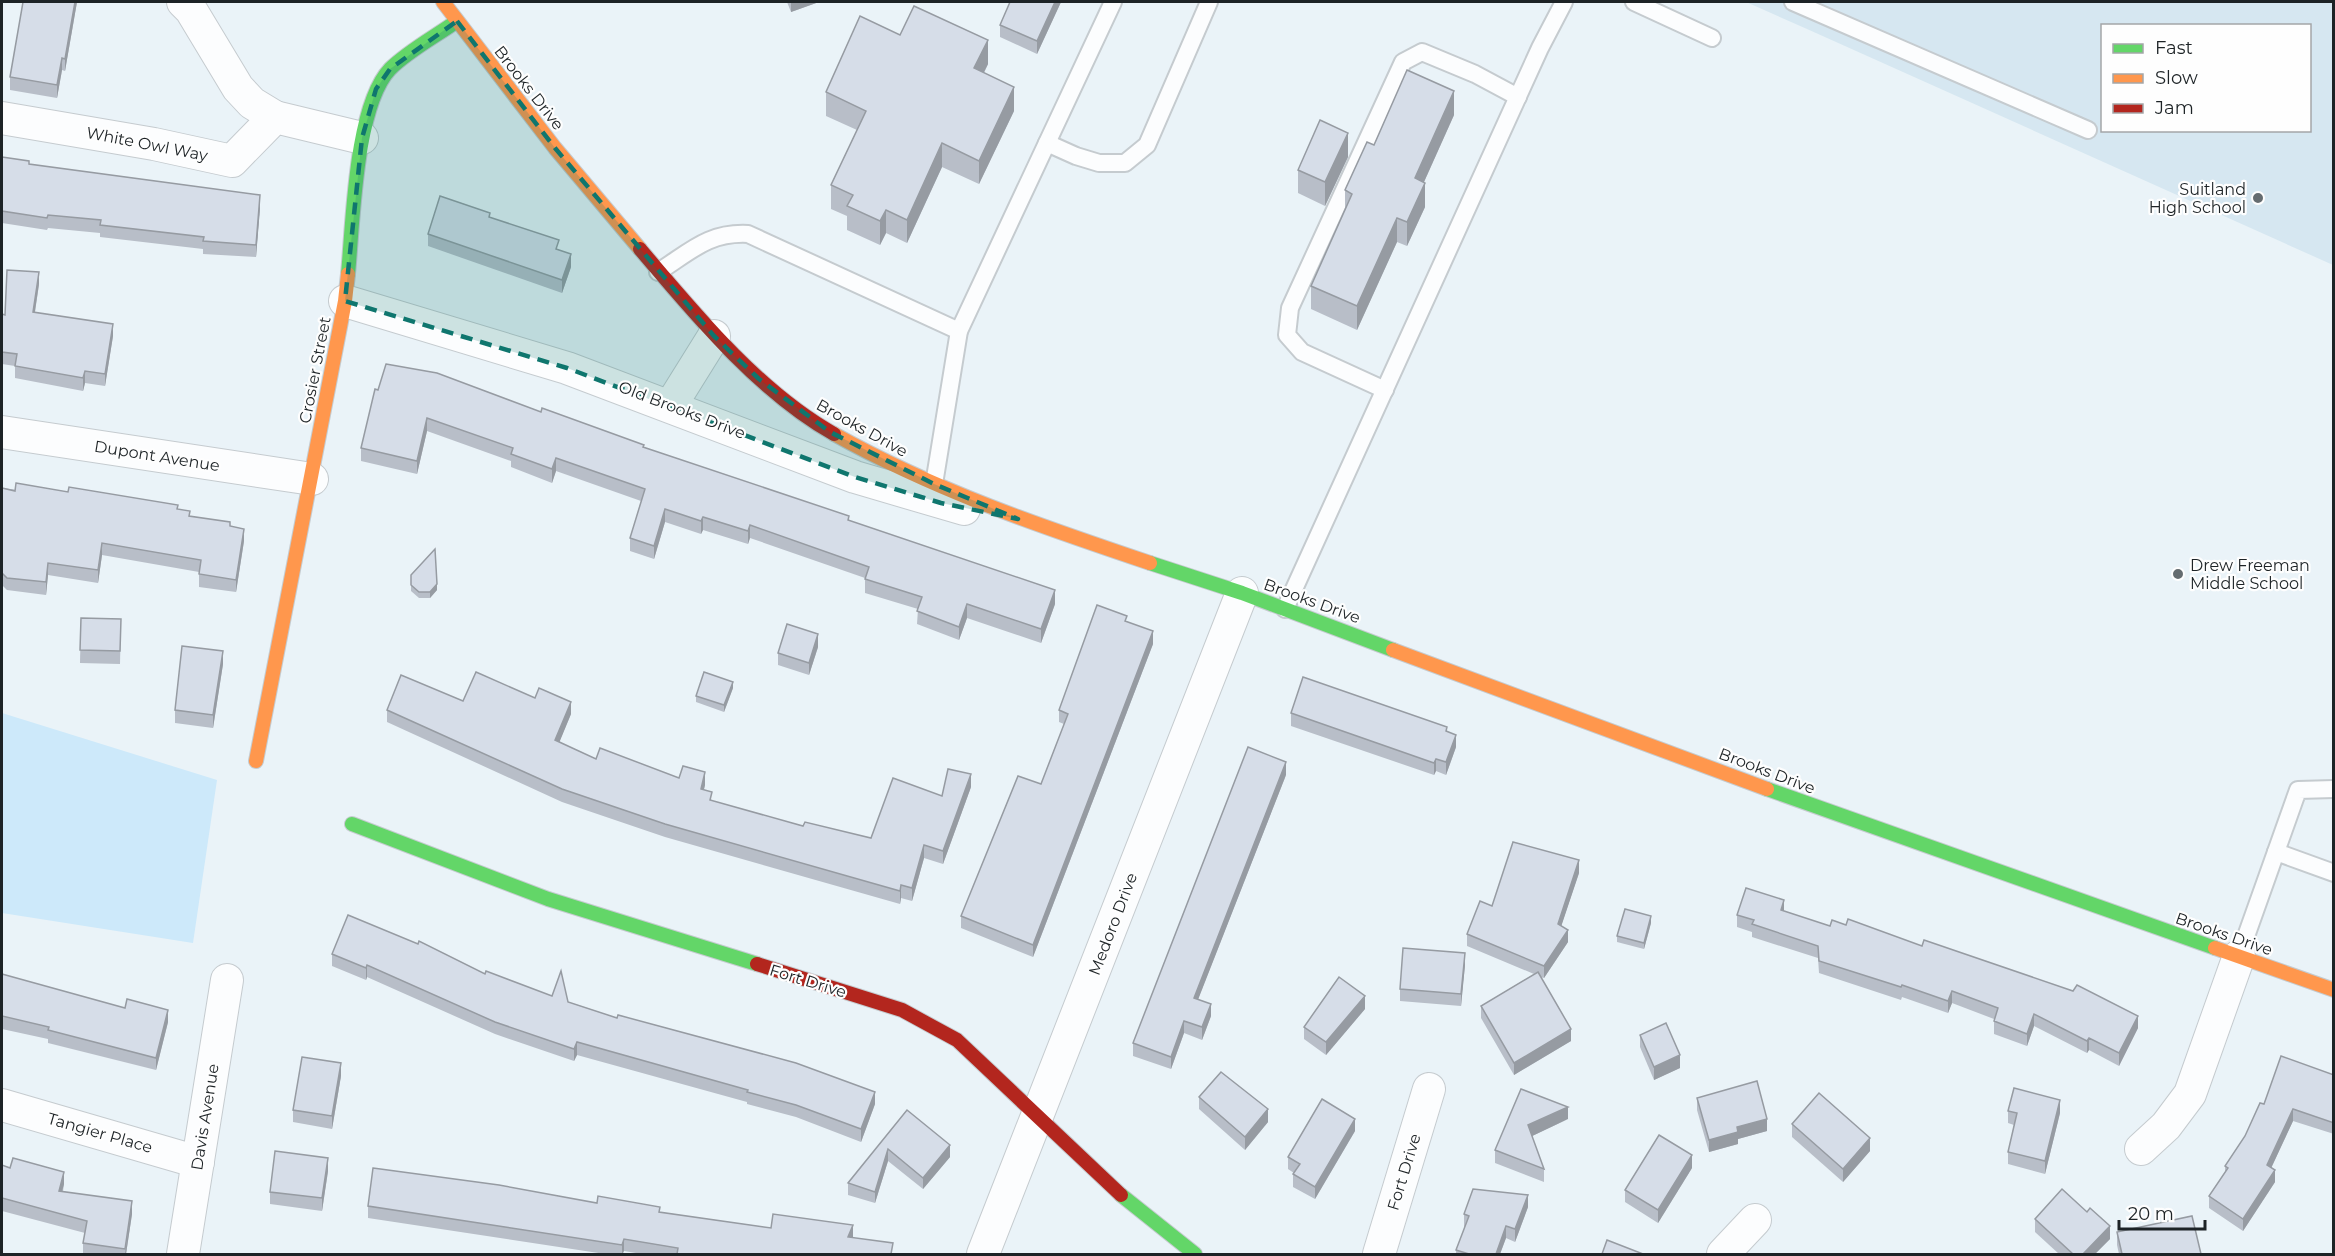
<svg xmlns="http://www.w3.org/2000/svg" width="2335" height="1256" viewBox="0 0 2335 1256" font-family="Montserrat,sans-serif">
<style>
.built{fill:#d6e7f1;fill-rule:evenodd}
.green{fill:#cde9fa}
.lines{fill:none;stroke-linecap:round;stroke-linejoin:round}
.lane-casing{stroke:#c5cbcf;stroke-width:20}
.street-casing{stroke:#c5cbcf;stroke-width:34}
.fast-casing{stroke:#c5cbcf;stroke-width:16}
.slow-casing{stroke:#c5cbcf;stroke-width:16}
.jam-casing{stroke:#c5cbcf;stroke-width:16}
.lane{stroke:#fcfdfe;stroke-width:16}
.street{stroke:#fcfdfe;stroke-width:32}
.fast{stroke:#63d668;stroke-width:14}
.slow{stroke:#ff974d;stroke-width:14}
.jam{stroke:#b3261e;stroke-width:14}
.wall{fill:#b8bec8}
.shaded-wall{fill:#969ba2}
.building{fill:#d6dde8;stroke:#969ba2;stroke-width:1.5}
.marked{fill:#0f766e;fill-opacity:0.2;stroke:#0f766e;stroke-width:4.5;stroke-dasharray:12 8;stroke-linejoin:round}
.poi-dot{fill:#656c70;stroke:#fefefe;stroke-width:2}
.labels{text-anchor:middle;dominant-baseline:central;stroke-width:4.5;stroke-linejoin:round;paint-order:stroke}
.street-label{font-size:16px;fill:#1d2326;stroke:#fefefe}
.poi-label{font-size:16px;fill:#1d2326;stroke:#fefefe;text-anchor:end}
</style>
<rect width="100%" height="100%" fill="#eaf3f8"/>
<path class="built" d="M1746,2H2333V265L1807,29ZM2102,26H2310V130H2102Z"/>
<path class="green" d="M2,713L217,780L193,943L2,913Z"/>
<g class="lines">
<g class="lane-casing">
<g id="lane">
<path d="M1634,2L1712,38"/>
<path d="M1793,2L2088,130"/>
<path d="M1047,143L1076,156L1099,163H1125L1147,145L1209,2"/>
<path d="M658,272C690,252 708,232 748,234L959,331"/>
<path d="M1385,390L1302,352L1287,335L1290,308L1403,62L1422,52L1475,74L1518,97"/>
<path d="M934,484L959,331L1113,2"/>
<path d="M1285,609L1540,48L1564,2"/>
<path d="M2276,852L2334,873"/>
<path d="M2239,956L2298,790L2334,789"/>
</g>
</g>
<g class="street-casing">
<g id="street">
<path d="M183,2L191,10L238,88L252,103L275,117"/>
<path d="M2,118L154,144L232,161L275,117L362,138"/>
<path d="M345,301L567,368L855,477L964,509"/>
<path d="M671,405L714,336"/>
<path d="M2,432L312,479"/>
<path d="M2,1105L198,1162"/>
<path d="M2141,1149L2166,1126L2190,1094L2239,956"/>
<path d="M183,1254L227,980"/>
<path d="M983,1254L1242,593"/>
<path d="M1379,1254L1429,1089"/>
<path d="M1723,1254L1755,1220"/>
</g>
</g>
<g class="fast-casing">
<g id="fast">
<path d="M348,274C353,223 355,106 390,69C408,51 436,36 457,21"/>
<path d="M1150,563L1242,593L1393,650"/>
<path d="M1767,789L2215,948"/>
<path d="M352,824L548,899L757,964"/>
<path d="M1121,1195L1195,1254"/>
</g>
</g>
<g class="slow-casing">
<g id="slow">
<path d="M443,2L555,148L640,249"/>
<path d="M834,434C936,491 1040,526 1150,563"/>
<path d="M1393,650L1767,789"/>
<path d="M256,761L345,301L348,274"/>
<path d="M2215,948L2334,990"/>
</g>
</g>
<g class="jam-casing">
<g id="jam">
<path d="M640,249C695,314 759,392 834,434"/>
<path d="M757,964L902,1010L957,1040L1121,1195"/>
</g>
</g>
<use href="#lane" class="lane"/>
<use href="#street" class="street"/>
<use href="#fast" class="fast"/>
<use href="#slow" class="slow"/>
<use href="#jam" class="jam"/>
</g>
<g class="wall">
<path d="M77,2L65,71L62,70L57,98L10,90V77Z"/>
<path d="M787,2H819L791,12Z"/>
<path d="M1010,2H1061L1037,54L1000,37V25Z"/>
<path d="M900,35L988,64L984,73L1014,111L979,184L942,167L907,243L886,233L880,245L847,230V216L831,209V185L857,130L826,116V92Z"/>
<path d="M1454,115L1424,182L1425,207L1407,246L1397,242L1357,330L1311,309V286L1345,210V190L1374,145Z"/>
<path d="M2,157L29,164L260,208L256,257L203,254V249L100,237V233L48,228L47,230L2,223Z"/>
<path d="M1348,157L1325,206L1298,193V170Z"/>
<path d="M490,218L559,250L571,267L562,293L428,246V234Z"/>
<path d="M39,284L35,312L113,336L105,386L85,383L83,391L15,378V366L2,364V314L5,315Z"/>
<path d="M375,389L541,412L849,521L1055,604L1041,643L967,618L959,640L917,624L918,609L865,593V578L750,538L748,544L703,530L701,534L665,522L654,559L630,551V538L641,501L556,471L552,483L511,467V461L427,431L417,474L361,461V448Z"/>
<path d="M2,488L178,509L190,516L230,527L244,541L236,592L199,587V572L102,555L98,583L48,575L46,595L7,590L2,585Z"/>
<path d="M411,575L437,590L430,598H419L411,591Z"/>
<path d="M81,618L121,619L120,664L80,663Z"/>
<path d="M1127,622L1153,644L1033,957L961,928V916L1041,784L1064,724L1059,722V710Z"/>
<path d="M818,647L809,675L778,665V653Z"/>
<path d="M223,664L213,728L175,723V710Z"/>
<path d="M733,688L724,712L696,702V696Z"/>
<path d="M463,701L571,714L559,742L596,759L705,785L704,789L712,801L803,826L871,838L942,796L971,787L943,864L924,858L912,901L901,898L900,904L665,837L562,802L387,722V710Z"/>
<path d="M1291,713L1447,731L1456,747L1446,775L1436,771L1434,775L1291,726Z"/>
<path d="M1286,775L1198,999L1211,1016L1202,1040L1184,1033L1171,1069L1133,1056V1043Z"/>
<path d="M1579,873L1561,926L1568,942L1544,978L1540,977L1571,1041L1514,1075L1481,1018V1006L1534,974L1467,946V934L1492,906Z"/>
<path d="M1784,911L2138,1028L2119,1066L2089,1050L2087,1053L2034,1026L2027,1046L1994,1034V1019L1952,1003L1948,1013L1902,997L1901,1000L1819,973L1818,958L1752,937V932L1737,927V915Z"/>
<path d="M1651,923L1644,949L1617,942V936Z"/>
<path d="M332,954L485,974L875,1104L861,1142L796,1117L747,1104V1102L577,1055L574,1061L495,1034L367,977L366,980L332,966Z"/>
<path d="M1465,965L1461,1006L1400,1001V989Z"/>
<path d="M2,974L168,1022L156,1070L48,1043V1039L2,1029Z"/>
<path d="M1365,1009L1326,1055L1304,1039V1027Z"/>
<path d="M1640,1035L1680,1068L1654,1080L1640,1047Z"/>
<path d="M2334,1075V1134L2293,1121L2271,1168L2275,1182L2243,1231L2209,1208V1196L2225,1172V1166L2245,1136L2264,1104Z"/>
<path d="M341,1076L332,1129L293,1122V1110Z"/>
<path d="M1199,1097L1268,1122L1245,1150L1199,1109Z"/>
<path d="M1697,1098L1767,1131L1738,1139V1144L1709,1152L1697,1110Z"/>
<path d="M907,1110L950,1157L923,1189L888,1161L875,1203L848,1195V1183Z"/>
<path d="M2008,1111L2060,1113L2045,1174L2008,1164V1152L2014,1125L2008,1123Z"/>
<path d="M1568,1119L1532,1136L1544,1169V1182L1495,1163V1150Z"/>
<path d="M1792,1124L1870,1151L1843,1182L1792,1137Z"/>
<path d="M1355,1131L1315,1199L1293,1187V1174L1294,1173L1288,1169V1157Z"/>
<path d="M2,1165L64,1184L63,1191L132,1214L126,1254H83V1243L85,1233L2,1211Z"/>
<path d="M1692,1168L1658,1223L1625,1202V1190Z"/>
<path d="M328,1171L322,1211L270,1204V1192Z"/>
<path d="M597,1203L771,1228L853,1238L893,1254H642L624,1251L623,1254H605L368,1218V1206Z"/>
<path d="M1528,1207L1515,1242L1506,1238L1500,1254H1456V1250L1465,1227H1464V1214Z"/>
<path d="M2035,1219L2110,1239L2095,1254H2059L2035,1232Z"/>
<path d="M2117,1232L2201,1254H2119L2117,1245Z"/>
</g>
<g class="shaded-wall">
<path d="M75,2H77L65,71V59Z"/>
<path d="M791,2H819L791,12Z"/>
<path d="M1055,2H1061L1037,54V41Z"/>
<path d="M988,40V64L974,92V68Z"/>
<path d="M62,58V70L57,98V85Z"/>
<path d="M1014,87V111L979,184V161Z"/>
<path d="M1454,91V115L1415,202V178Z"/>
<path d="M1348,133V157L1325,206V182Z"/>
<path d="M942,143V167L907,243V220Z"/>
<path d="M1425,183V207L1407,246V222Z"/>
<path d="M260,195V208L256,257V245Z"/>
<path d="M886,210V233L880,245V221Z"/>
<path d="M1397,218V242L1357,330V306Z"/>
<path d="M571,254V267L562,293V280Z"/>
<path d="M39,272V284L33,324V312Z"/>
<path d="M113,324V336L105,386V374Z"/>
<path d="M85,371V383L83,391V378Z"/>
<path d="M427,418V431L417,474V461Z"/>
<path d="M556,458V471L552,483V469Z"/>
<path d="M665,509V522L654,559V546Z"/>
<path d="M703,517V530L701,534V521Z"/>
<path d="M750,525V538L748,544V531Z"/>
<path d="M244,529V541L236,592V580Z"/>
<path d="M102,543V555L98,583V570Z"/>
<path d="M48,563V575L46,595V582Z"/>
<path d="M437,584V590L430,598V592Z"/>
<path d="M1055,590V604L1041,643V629Z"/>
<path d="M967,604V618L959,640V627Z"/>
<path d="M1153,631V644L1033,957V945Z"/>
<path d="M818,634V647L809,675V663Z"/>
<path d="M223,651V664L213,728V715Z"/>
<path d="M733,682V688L724,712V705Z"/>
<path d="M571,702V714L555,753V740Z"/>
<path d="M1456,735V747L1446,775V762Z"/>
<path d="M1436,759V771L1434,775V763Z"/>
<path d="M1286,762V775L1194,1010V998Z"/>
<path d="M705,772V785L701,801V789Z"/>
<path d="M971,774V787L943,864V851Z"/>
<path d="M924,845V858L912,901V888Z"/>
<path d="M1579,860V873L1558,936V924Z"/>
<path d="M901,885V898L900,904V891Z"/>
<path d="M1784,900V913L1781,910Z"/>
<path d="M1651,916V923L1644,949V943Z"/>
<path d="M1568,930V942L1544,978V966Z"/>
<path d="M1465,953V965L1461,1006V994Z"/>
<path d="M367,965V977L366,980V968Z"/>
<path d="M1952,991V1003L1948,1013V1001Z"/>
<path d="M1365,996V1009L1326,1055V1042Z"/>
<path d="M1211,1004V1016L1202,1040V1027Z"/>
<path d="M168,1010V1022L156,1070V1058Z"/>
<path d="M2034,1014V1026L2027,1046V1034Z"/>
<path d="M2138,1016V1028L2119,1066V1053Z"/>
<path d="M1184,1021V1033L1171,1069V1057Z"/>
<path d="M1571,1029V1041L1514,1075V1063Z"/>
<path d="M2089,1038V1050L2087,1053V1041Z"/>
<path d="M577,1042V1055L574,1061V1049Z"/>
<path d="M1680,1055V1068L1654,1080V1067Z"/>
<path d="M341,1063V1076L332,1129V1116Z"/>
<path d="M875,1092V1104L861,1142V1129Z"/>
<path d="M2060,1100V1113L2045,1174V1161Z"/>
<path d="M1568,1107V1119L1528,1138V1125Z"/>
<path d="M1268,1109V1122L1245,1150V1137Z"/>
<path d="M2293,1109V1121L2267,1177V1165Z"/>
<path d="M1355,1119V1131L1315,1199V1187Z"/>
<path d="M1767,1119V1131L1738,1139V1144L1709,1152V1140L1737,1127Z"/>
<path d="M1870,1138V1151L1843,1182V1169Z"/>
<path d="M950,1145V1157L923,1189V1178Z"/>
<path d="M888,1149V1161L875,1203V1192Z"/>
<path d="M1692,1155V1168L1658,1223V1210Z"/>
<path d="M328,1158V1171L322,1211V1198Z"/>
<path d="M2275,1170V1182L2243,1231V1219Z"/>
<path d="M64,1172V1184L59,1203V1191Z"/>
<path d="M1528,1195V1207L1515,1242V1229Z"/>
<path d="M132,1201V1214L126,1254H125Z"/>
<path d="M853,1225V1238L848,1237Z"/>
<path d="M1506,1226V1238L1500,1254H1496Z"/>
<path d="M2110,1226V1239L2095,1254H2083Z"/>
<path d="M624,1239V1251L622,1254V1245Z"/>
</g>
<g class="building">
<path d="M23,2H75L65,59L62,58L57,85L10,77Z"/>
<path d="M1010,2H1055L1037,41L1000,25Z"/>
<path d="M914,6L988,40L974,68L1014,87L979,161L942,143L907,220L886,210L880,221L847,206L853,195L831,185L866,111L826,92L860,16L900,35Z"/>
<path d="M1407,70L1454,91L1415,178L1425,183L1407,222L1397,218L1357,306L1311,286L1352,194L1345,190L1367,142L1374,145Z"/>
<path d="M1320,120L1348,133L1325,182L1298,170Z"/>
<path d="M2,157L29,161V164L260,195L256,245L203,241L204,237L100,225L101,220L48,215L47,218L2,211Z"/>
<path d="M440,196L490,213L489,217L559,240L556,249L571,254L562,280L428,234Z"/>
<path d="M7,270L39,272L33,312L113,324L105,374L85,371L83,378L15,366L17,354L2,352V314L5,315Z"/>
<path d="M386,364L437,373L541,412L542,408L644,445L643,447L849,516L848,520L1055,590L1041,629L967,604L959,627L917,611L922,597L865,579L869,567L750,525L748,531L703,517L701,521L665,509L654,546L630,538L645,489L556,458L552,469L511,454L513,448L427,418L417,461L361,448L375,389L378,390Z"/>
<path d="M16,483L68,492L69,487L178,505L177,509L190,511L189,516L230,522V526L244,529L236,580L199,574L201,560L102,543L98,570L48,563L46,582L7,578L2,573V488L15,491Z"/>
<path d="M435,549L437,584L430,592H419L411,585V575Z"/>
<path d="M1097,605L1127,616L1125,621L1153,631L1033,945L961,916L1018,776L1041,784L1068,714L1059,710Z"/>
<path d="M81,618L121,619L120,651L80,650Z"/>
<path d="M787,624L818,634L809,663L778,653Z"/>
<path d="M182,646L223,651L213,715L175,710Z"/>
<path d="M476,672L535,698L539,688L571,702L555,740L596,759L600,748L679,778L683,766L705,772L701,789L712,792L710,800L803,826L805,822L871,838L893,778L942,796L948,769L971,774L943,851L924,845L912,888L901,885L900,891L665,824L562,789L387,710L401,675L463,701Z"/>
<path d="M704,672L733,682L724,705L696,696Z"/>
<path d="M1303,677L1447,727L1446,731L1456,735L1446,762L1436,759L1434,763L1291,713Z"/>
<path d="M1248,747L1286,762L1194,998L1211,1004L1202,1027L1184,1021L1171,1057L1133,1043Z"/>
<path d="M1513,842L1579,860L1558,924L1568,930L1544,966L1467,934L1480,901L1492,906Z"/>
<path d="M1746,888L1784,900L1781,910L1830,926L1832,920L1846,925L1848,919L1922,946L1924,940L2073,991L2077,985L2138,1016L2119,1053L2089,1038L2087,1041L2034,1014L2027,1034L1994,1021L1998,1008L1952,991L1948,1001L1902,985L1901,987L1819,961L1818,946L1752,924L1754,920L1737,915Z"/>
<path d="M1625,909L1651,916L1644,943L1617,936Z"/>
<path d="M348,915L418,944L419,941L485,974L486,971L552,996L561,971L568,1002L617,1018L618,1015L796,1063L875,1092L861,1129L796,1105L747,1092L748,1090L577,1042L574,1049L495,1022L367,965L366,968L332,954Z"/>
<path d="M1403,948L1465,953L1461,994L1400,989Z"/>
<path d="M1538,972L1571,1029L1514,1063L1481,1006Z"/>
<path d="M2,974L125,1008L127,999L168,1010L156,1058L48,1030L49,1027L2,1016Z"/>
<path d="M1339,977L1365,996L1326,1042L1304,1027Z"/>
<path d="M1666,1023L1680,1055L1654,1067L1640,1035Z"/>
<path d="M2281,1056L2334,1075V1123L2293,1109L2267,1165L2275,1170L2243,1219L2209,1196L2228,1168L2225,1166L2245,1136L2260,1103L2264,1104Z"/>
<path d="M302,1057L341,1063L332,1116L293,1110Z"/>
<path d="M1221,1072L1268,1109L1245,1137L1199,1097Z"/>
<path d="M1757,1081L1767,1119L1737,1127L1738,1132L1709,1140L1697,1098Z"/>
<path d="M2014,1088L2060,1100L2045,1161L2008,1152L2017,1113L2008,1111Z"/>
<path d="M1521,1089L1568,1107L1528,1125L1544,1169L1495,1150Z"/>
<path d="M1819,1093L1870,1138L1843,1169L1792,1124Z"/>
<path d="M1322,1099L1355,1119L1315,1187L1293,1174L1300,1164L1288,1157Z"/>
<path d="M907,1110L950,1145L923,1178L888,1149L875,1192L848,1183Z"/>
<path d="M1659,1135L1692,1155L1658,1210L1625,1190Z"/>
<path d="M275,1151L328,1158L322,1198L270,1192Z"/>
<path d="M13,1158L64,1172L59,1191L132,1201L125,1249L83,1243L87,1221L2,1198V1165L10,1168Z"/>
<path d="M373,1168L499,1185L597,1203L598,1196L660,1207L659,1212L771,1228L773,1214L853,1225L848,1237L893,1243L891,1254H677L678,1248L624,1239L622,1245L368,1206Z"/>
<path d="M1473,1189L1528,1195L1515,1229L1506,1226L1496,1254H1469L1456,1250L1469,1216L1464,1214Z"/>
<path d="M2062,1189L2087,1212L2090,1208L2110,1226L2083,1254H2073L2035,1219Z"/>
<path d="M2192,1216L2201,1254H2122L2117,1232Z"/>
<path d="M1607,1240L1643,1254H1602Z"/>
</g>
<path class="marked" d="M457,21L555,148L714,336L759,379L830,432L934,484L1018,519L941,503L855,477L567,368L345,301L362,138L376,89L390,69Z"/>
<g class="poi-dot">
<circle cx="2258" cy="198" r="6"/>
<circle cx="2178" cy="574" r="6"/>
</g>
<g class="labels">
<g class="street-label">
<text transform="translate(529 88) rotate(52)">Brooks Drive</text>
<text transform="translate(147 144) rotate(11)">White Owl Way</text>
<text transform="translate(315 370) rotate(-79)">Crosier Street</text>
<text transform="translate(682 410) rotate(21)">Old Brooks Drive</text>
<text transform="translate(862 428) rotate(29)">Brooks Drive</text>
<text transform="translate(157 456) rotate(9)">Dupont Avenue</text>
<text transform="translate(1312 601) rotate(20)">Brooks Drive</text>
<text transform="translate(1767 771) rotate(21)">Brooks Drive</text>
<text transform="translate(1113 924) rotate(-69)">Medoro Drive</text>
<text transform="translate(2224 934) rotate(19)">Brooks Drive</text>
<text transform="translate(808 981) rotate(17)">Fort Drive</text>
<text transform="translate(205 1117) rotate(-81)">Davis Avenue</text>
<text transform="translate(100 1133) rotate(16)">Tangier Place</text>
<text transform="translate(1404 1172) rotate(-73)">Fort Drive</text>
</g>
<g class="poi-label">
<text x="2246" y="189">Suitland<tspan x="2246" dy="18">High School</tspan></text>
<text x="2190" y="565" text-anchor="start">Drew Freeman<tspan x="2190" dy="18">Middle School</tspan></text>
</g>
</g>
<rect width="2335" height="1256" fill="none" stroke="#1d2326" stroke-width="6"/>
<rect x="2101" y="24" width="210" height="108" fill="#fefefe" stroke="#a4a6a8" stroke-width="1.5"/>
<rect x="2113" y="44" width="30" height="9" fill="#63d668" stroke="#a4a6a8" stroke-width="1.5"/>
<text x="2155" y="54" font-size="18" fill="#1d2326">Fast</text>
<rect x="2113" y="74" width="30" height="9" fill="#ff974d" stroke="#a4a6a8" stroke-width="1.5"/>
<text x="2155" y="84" font-size="18" fill="#1d2326">Slow</text>
<rect x="2113" y="104" width="30" height="9" fill="#b3261e" stroke="#a4a6a8" stroke-width="1.5"/>
<text x="2155" y="114" font-size="18" fill="#1d2326">Jam</text>
<path d="M2119 1220v9h86v-9" fill="none" stroke="#1d2326" stroke-width="3"/>
<text x="2128" y="1220" font-size="18" fill="#1d2326" stroke="#fefefe" stroke-width="4.5" paint-order="stroke">20 m</text>
</svg>
